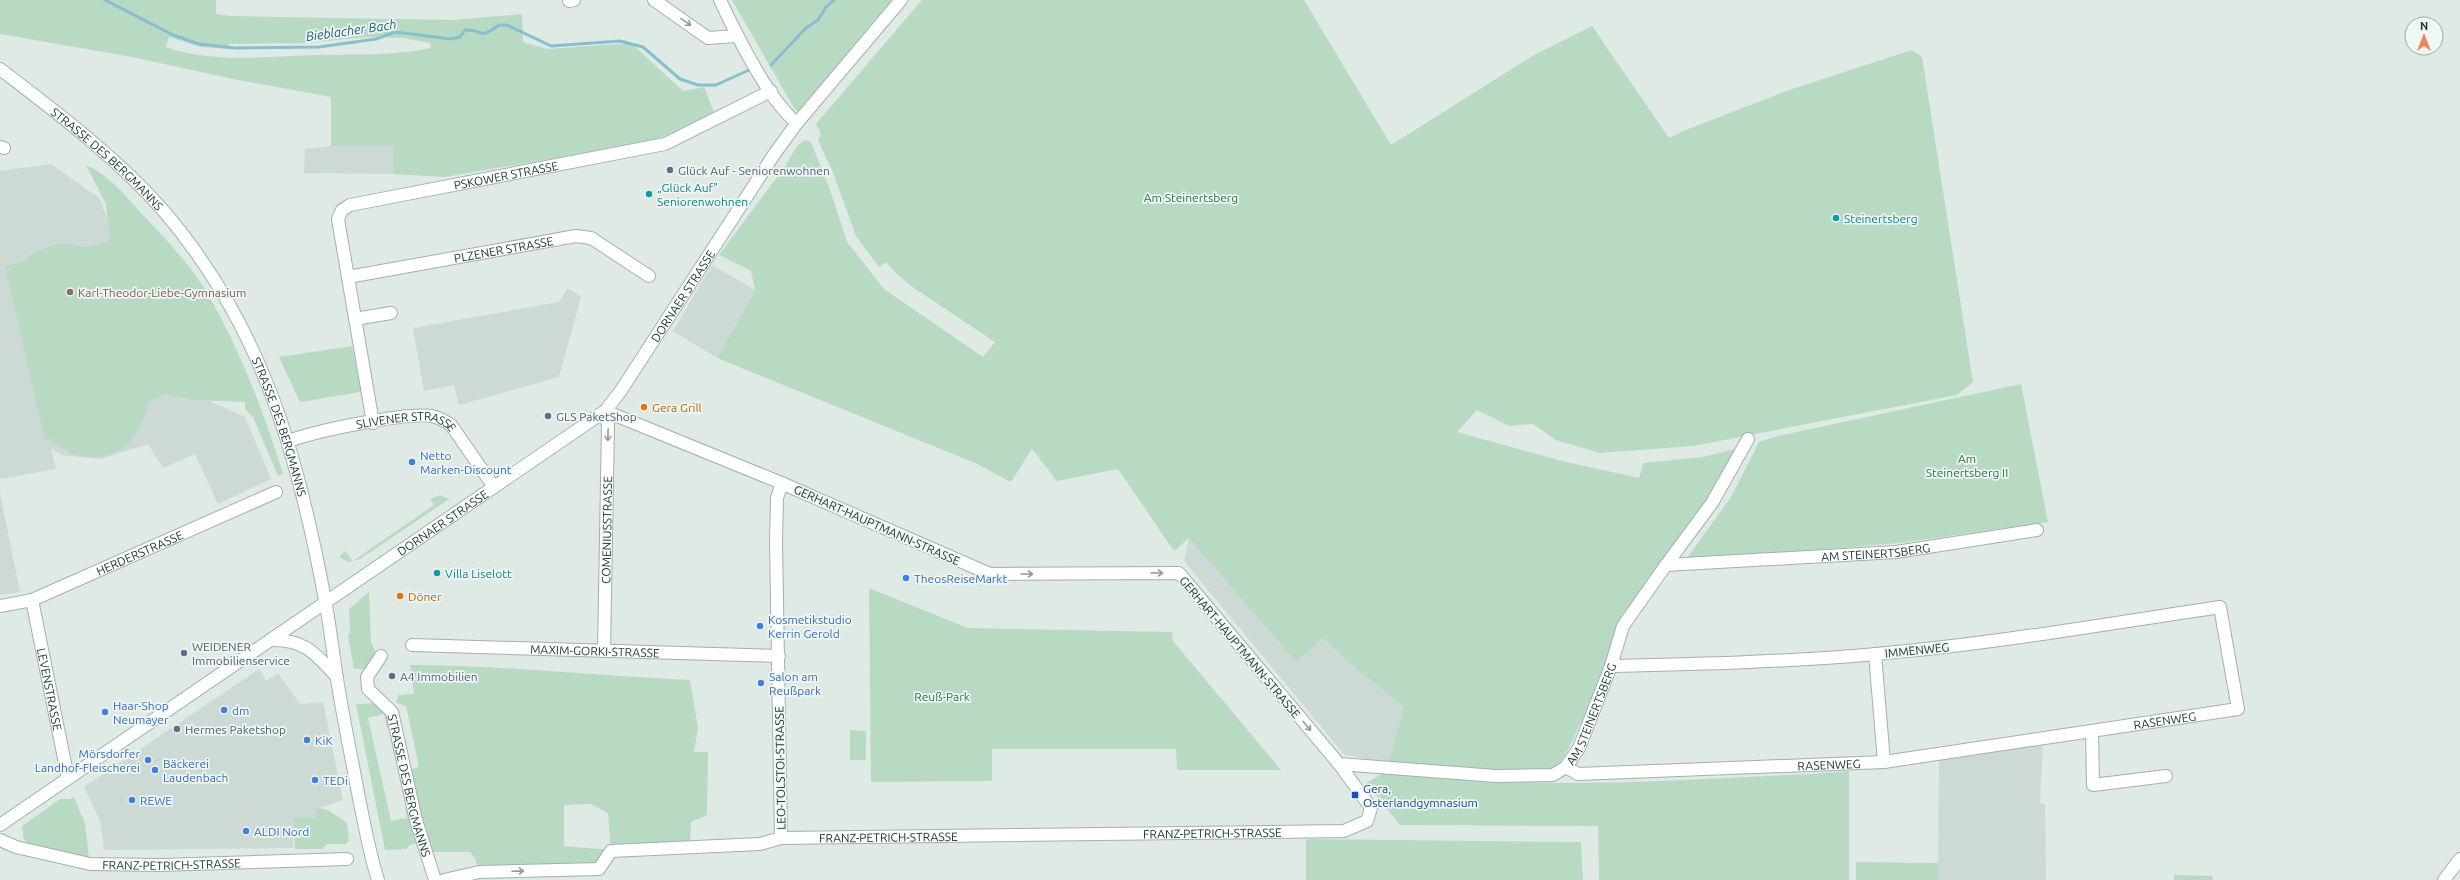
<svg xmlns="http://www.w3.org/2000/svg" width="2460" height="880" viewBox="0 0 2460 880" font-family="Ubuntu,sans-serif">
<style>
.built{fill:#cdd9d4}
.green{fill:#b8dac3;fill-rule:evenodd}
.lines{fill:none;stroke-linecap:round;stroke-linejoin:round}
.stream{stroke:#88bfce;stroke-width:3}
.street-casing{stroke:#a2b1ac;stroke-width:14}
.secondary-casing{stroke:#9eb5ae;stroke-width:14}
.street{stroke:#fff;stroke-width:12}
.secondary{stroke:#fff;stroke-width:12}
.oneway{stroke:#909c9a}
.service-dot{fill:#5c6f8a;stroke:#eff6f3;stroke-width:1.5}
.culture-dot{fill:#0f9aa8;stroke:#eff6f3;stroke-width:1.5}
.education-dot{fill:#8d6e63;stroke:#eff6f3;stroke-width:1.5}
.food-dot{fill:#e8710a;stroke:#eff6f3;stroke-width:1.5}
.shop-dot{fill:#3f7fe0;stroke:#eff6f3;stroke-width:1.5}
.transit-dot{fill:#1a4fb4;stroke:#eff6f3;stroke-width:1.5}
.labels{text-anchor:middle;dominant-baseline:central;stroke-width:3.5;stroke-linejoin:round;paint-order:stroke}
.street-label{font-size:12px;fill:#203934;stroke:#eff6f3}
.service-label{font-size:12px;fill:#4e5e75;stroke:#eff6f3;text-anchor:start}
.culture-label{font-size:12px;fill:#0d838f;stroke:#eff6f3;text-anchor:start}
.park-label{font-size:12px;fill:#2c6e4a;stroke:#eff6f3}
.education-label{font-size:12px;fill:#785e54;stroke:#eff6f3;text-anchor:start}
.food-label{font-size:12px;fill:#c56008;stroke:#eff6f3;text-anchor:start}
.shop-label{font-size:12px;fill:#366cbe;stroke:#eff6f3;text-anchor:start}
.transit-label{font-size:12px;fill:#164399;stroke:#eff6f3;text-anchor:start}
.water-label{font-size:13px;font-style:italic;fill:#1d5f72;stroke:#eff6f3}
</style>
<rect width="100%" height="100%" fill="#dfeae5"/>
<g class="built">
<path d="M331,146H393L394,174L304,173L305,149Z"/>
<path d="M51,164L99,198L109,222L194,400L210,401L245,417L271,479L218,504L195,454L163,468L148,444L100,459L61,455L51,448L56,469L0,479V171Z"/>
<path d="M712,265L755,290L717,358L673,331Z"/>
<path d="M568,288L581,297L559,377L459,405L454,385L424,391L413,328L559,302Z"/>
<path d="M0,493L20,592L0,595Z"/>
<path d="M1189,537L1296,662L1323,638L1351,665L1404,707L1388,765L1344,754L1184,561Z"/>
<path d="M259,669L266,681L278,673L300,704L323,702L343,800L316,809L317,818H293V848L104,850L100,821L84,787Z"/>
<path d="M2043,743L2040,803L2045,804L2046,880H1938L1939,760Z"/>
</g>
<g class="green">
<path d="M0,0H216V14L231,16L453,20L522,14L523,42L547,49L631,43L683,91L704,87L714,112L658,139L626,146L445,177L394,174L393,146H331V97L233,79L132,57L0,34ZM169,37L200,47L228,49L229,44L307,43L369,37L403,38L430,43L431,48C395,56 355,54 318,55C268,56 214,64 166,47Z"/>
<path d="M732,0H892L799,113L794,108Z"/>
<path d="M922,0H1304L1391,145L1534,55L1592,26L1669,138L1683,131L1789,90L1912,50L1922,57L1973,382L1957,395L1693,446L1600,453L1556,440L1533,424L1509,426L1477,410L1457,432L1562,461L1639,478L1643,463L1703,457L1739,448L1711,498L1614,637L1598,687L1566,754L1557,767L1546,774L1388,765L1404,707L1351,665L1323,638L1296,662L1189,538L1174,551L1118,469L1057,481L1032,449L1011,482L975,463L717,358L755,290L751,271L719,255L786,165C792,155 795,145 806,140L811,142L830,190L847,242L884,289L983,357L995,342L911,286L897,274L886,262L879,267L856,236L832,170L818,140L821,134L816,124Z"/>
<path d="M86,165C109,175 125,195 142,214C164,237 187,261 204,288C239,346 263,410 283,474L278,476L253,417L245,409V402L194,400L165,394L151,400C144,416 139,435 125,446C103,464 69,459 51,439L45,441L5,266L23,262L32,254L57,244H72L85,247L110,242L106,204Z"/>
<path d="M352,346L361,392L300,402L279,357Z"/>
<path d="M2021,384L2048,522L1899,543L1685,561L1731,497L1759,442L1778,436Z"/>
<path d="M440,495L449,499L360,559L348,562L339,557L345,551L353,561L434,505L430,499Z"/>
<path d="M869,588L968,628L1172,632L1173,641L1281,770H1177L1176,749H992V781L871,782Z"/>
<path d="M369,592L371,642L377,655L371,669H354L348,636L350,632L349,609Z"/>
<path d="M410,665C504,665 596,676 690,680L698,728L694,752H708L707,815L691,822L690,848L611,851L599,869L479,872L475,858L470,852H427L409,770L419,767L406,706L396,703L398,695L414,694ZM591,804L608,813L611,850L564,846V805Z"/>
<path d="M381,703L395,726L387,728L384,714L368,718L391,821L407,818L405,805L409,804L419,843L410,845L406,849L385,850L356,704Z"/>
<path d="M850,730L866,731V760H850Z"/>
<path d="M1387,771C1528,792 1668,780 1811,774L1849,771V880H1599L1598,826L1400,825L1366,783Z"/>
<path d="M74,797L85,823L89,858L30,845L24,840L22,826L60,799H70Z"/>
<path d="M320,808L328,810L347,823L349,840L346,844H327L322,849H295L293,818H316V809Z"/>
<path d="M1306,839L1581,842L1583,880H1306Z"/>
<path d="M1856,862L1938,863V880H1856Z"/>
<path d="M2174,875L2212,876L2213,880H2174Z"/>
</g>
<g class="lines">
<g class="stream">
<path d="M105,0L173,35L199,44L235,48L319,47L376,39L395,32L450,39L460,37L465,30C484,29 477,41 499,25H507L551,46L620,41L643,47L680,79L698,85H716L749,70"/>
<path d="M771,65L806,28L818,20L826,7L834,0"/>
</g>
<g class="street-casing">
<g id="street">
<path d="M654,0L708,38L737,36"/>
<path d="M720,0C736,34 769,101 797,123"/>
<path d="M569,1L574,0"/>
<path d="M0,147L4,148"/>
<path id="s1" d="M348,277L576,236L591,238L649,276"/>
<path d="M355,319L391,313"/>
<path id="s2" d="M373,423L338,219L342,210L350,205L665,144L771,91"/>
<path id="s3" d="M289,441C315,431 406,412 432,416C440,418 445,421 451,425L494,487"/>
<path id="s4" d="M1666,565L1896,552L2037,530"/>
<path id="s5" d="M32,600L68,778"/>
<path id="s6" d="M0,606L32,600L276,492"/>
<path id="s7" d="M412,645L779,656"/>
<path id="s8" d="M604,651L608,425L605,411"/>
<path d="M1875,654L1884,762"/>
<path id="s9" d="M381,656L367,677L368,689L392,712L416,820L435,880"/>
<path d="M2092,731L2093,785L2166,776"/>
<path id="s10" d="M1339,764L1496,776L1553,775L1566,767L1579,748L1611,666L1623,626L1666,565L1712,503L1748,439"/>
<path id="s11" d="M1566,767L1578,774L1884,762L2238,709L2220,607C2106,624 1991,644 1876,654C1788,662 1699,664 1611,666"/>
<path d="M781,838L776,541L777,498L782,483"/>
<path id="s12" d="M0,840L16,847L90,864L160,865L347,859"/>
<path id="s13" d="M444,880L479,872L599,869L611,851L760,844L781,838L1344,831L1367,821L1371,808L1339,764L1179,573L990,574L779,482L605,411"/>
<path d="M2444,880L2460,859"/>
</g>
</g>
<g class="secondary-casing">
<g id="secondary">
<path id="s14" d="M0,69C56,112 115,156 162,209C262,325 298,454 325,600C330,626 333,653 337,679C343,717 351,755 358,793C364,822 369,852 378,880"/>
<path d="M270,640C304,639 315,653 337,677"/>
<path id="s15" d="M0,825L605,411L620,392L775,153L797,123L901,0"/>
</g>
</g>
<use href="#street" class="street"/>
<use href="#secondary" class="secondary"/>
</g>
<defs><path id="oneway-shaft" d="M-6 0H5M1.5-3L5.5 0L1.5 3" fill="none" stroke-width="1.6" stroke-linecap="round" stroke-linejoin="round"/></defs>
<g class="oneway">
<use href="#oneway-shaft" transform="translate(686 22) rotate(35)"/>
<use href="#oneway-shaft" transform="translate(608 435) rotate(91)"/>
<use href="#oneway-shaft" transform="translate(1157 573)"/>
<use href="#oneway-shaft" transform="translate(1027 574)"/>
<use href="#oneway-shaft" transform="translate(1307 726) rotate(50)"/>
<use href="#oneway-shaft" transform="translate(518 871) rotate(-2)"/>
</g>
<g class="service-dot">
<circle cx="670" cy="170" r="4"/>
<circle cx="548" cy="416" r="4"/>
<circle cx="184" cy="653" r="4"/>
<circle cx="392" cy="676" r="4"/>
<circle cx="177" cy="729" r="4"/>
</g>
<g class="culture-dot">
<circle cx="649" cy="194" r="4"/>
<circle cx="1836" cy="218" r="4"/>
<circle cx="437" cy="573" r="4"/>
</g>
<circle class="education-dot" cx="70" cy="292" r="4"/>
<g class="food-dot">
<circle cx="644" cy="407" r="4"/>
<circle cx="400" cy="596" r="4"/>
</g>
<g class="shop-dot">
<circle cx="412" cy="462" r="4"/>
<circle cx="906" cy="578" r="4"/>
<circle cx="760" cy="626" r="4"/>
<circle cx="761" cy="683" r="4"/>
<circle cx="224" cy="710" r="4"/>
<circle cx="105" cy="712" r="4"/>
<circle cx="307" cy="740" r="4"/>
<circle cx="148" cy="760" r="4"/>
<circle cx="155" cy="770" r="4"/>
<circle cx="315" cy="780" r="4"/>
<circle cx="132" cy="800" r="4"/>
<circle cx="246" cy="831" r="4"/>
</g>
<rect class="transit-dot" x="1351" y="791" width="8" height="8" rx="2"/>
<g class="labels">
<g class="street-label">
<text stroke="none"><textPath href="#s14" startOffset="140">STRASSE DES BERGMANNS</textPath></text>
<text stroke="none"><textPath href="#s2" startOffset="385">PSKOWER STRASSE</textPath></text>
<text stroke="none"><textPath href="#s1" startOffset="158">PLZENER STRASSE</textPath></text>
<text stroke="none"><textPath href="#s15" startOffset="872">DORNAER STRASSE</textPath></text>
<text stroke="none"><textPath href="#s14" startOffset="464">STRASSE DES BERGMANNS</textPath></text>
<text stroke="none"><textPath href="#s3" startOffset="121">SLIVENER STRASSE</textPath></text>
<text stroke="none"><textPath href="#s15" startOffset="536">DORNAER STRASSE</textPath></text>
<text transform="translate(877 525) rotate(24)">GERHART-HAUPTMANN-STRASSE</text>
<text stroke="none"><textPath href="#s8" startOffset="121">COMENIUSSTRASSE</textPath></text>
<text stroke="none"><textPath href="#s4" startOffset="210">AM STEINERTSBERG</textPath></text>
<text stroke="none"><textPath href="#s6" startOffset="150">HERDERSTRASSE</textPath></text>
<text transform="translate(1240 647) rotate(50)">GERHART-HAUPTMANN-STRASSE</text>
<text stroke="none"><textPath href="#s7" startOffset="183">MAXIM-GORKI-STRASSE</textPath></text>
<text transform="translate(1917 650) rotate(-6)">IMMENWEG</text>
<text stroke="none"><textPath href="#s5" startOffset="91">LEVENSTRASSE</textPath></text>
<text stroke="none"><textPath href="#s10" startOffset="289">AM STEINERTSBERG</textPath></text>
<text stroke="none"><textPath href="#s11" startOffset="604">RASENWEG</textPath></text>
<text stroke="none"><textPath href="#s11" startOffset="265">RASENWEG</textPath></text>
<text transform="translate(780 768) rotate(-91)">LEO-TOLSTOI-STRASSE</text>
<text stroke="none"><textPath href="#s9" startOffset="146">STRASSE DES BERGMANNS</textPath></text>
<text stroke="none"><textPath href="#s13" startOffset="780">FRANZ-PETRICH-STRASSE</textPath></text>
<text stroke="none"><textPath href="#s13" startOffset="456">FRANZ-PETRICH-STRASSE</textPath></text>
<text stroke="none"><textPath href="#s12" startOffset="175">FRANZ-PETRICH-STRASSE</textPath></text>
</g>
<g class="service-label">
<text x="678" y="170">Glück Auf - Seniorenwohnen</text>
<text x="556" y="416">GLS PaketShop</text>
<text x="192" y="646">WEIDENER<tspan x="192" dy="14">Immobilienservice</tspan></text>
<text x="400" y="676">A4 Immobilien</text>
<text x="185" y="729">Hermes Paketshop</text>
</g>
<g class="culture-label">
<text x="657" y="187">„Glück Auf"<tspan x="657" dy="14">Seniorenwohnen</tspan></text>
<text x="1844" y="218">Steinertsberg</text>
<text x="445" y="573">Villa Liselott</text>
</g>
<g class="park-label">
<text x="1191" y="197">Am Steinertsberg</text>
<text x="1967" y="458">Am<tspan x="1967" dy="14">Steinertsberg II</tspan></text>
<text x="942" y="696">Reuß-Park</text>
</g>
<g class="education-label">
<text x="78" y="292">Karl-Theodor-Liebe-Gymnasium</text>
</g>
<g class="food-label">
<text x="652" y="407">Gera Grill</text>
<text x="408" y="596">Döner</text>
</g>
<g class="shop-label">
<text x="420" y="455">Netto<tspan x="420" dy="14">Marken-Discount</tspan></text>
<text x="914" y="578">TheosReiseMarkt</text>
<text x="768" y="619">Kosmetikstudio<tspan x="768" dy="14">Kerrin Gerold</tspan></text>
<text x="769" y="676">Salon am<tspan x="769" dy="14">Reußpark</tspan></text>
<text x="113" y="705">Haar-Shop<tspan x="113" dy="14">Neumayer</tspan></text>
<text x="232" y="710">dm</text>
<text x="315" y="740">KiK</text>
<text x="140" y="753" text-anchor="end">Mörsdorfer<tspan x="140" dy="14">Landhof-Fleischerei</tspan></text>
<text x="163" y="763">Bäckerei<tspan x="163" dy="14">Laudenbach</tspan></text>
<text x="323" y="780">TEDi</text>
<text x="140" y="800">REWE</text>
<text x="254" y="831">ALDI Nord</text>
</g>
<g class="transit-label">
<text x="1363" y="788">Gera,<tspan x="1363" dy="14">Osterlandgymnasium</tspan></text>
</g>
<g class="water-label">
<text transform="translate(351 30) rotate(-8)">Bieblacher Bach</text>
</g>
</g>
<g transform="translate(2424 36)"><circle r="19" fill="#eff6f3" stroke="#9caaa7"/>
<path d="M0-3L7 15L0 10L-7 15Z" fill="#ed8659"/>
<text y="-6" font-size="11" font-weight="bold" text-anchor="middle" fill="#203934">N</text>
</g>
</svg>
